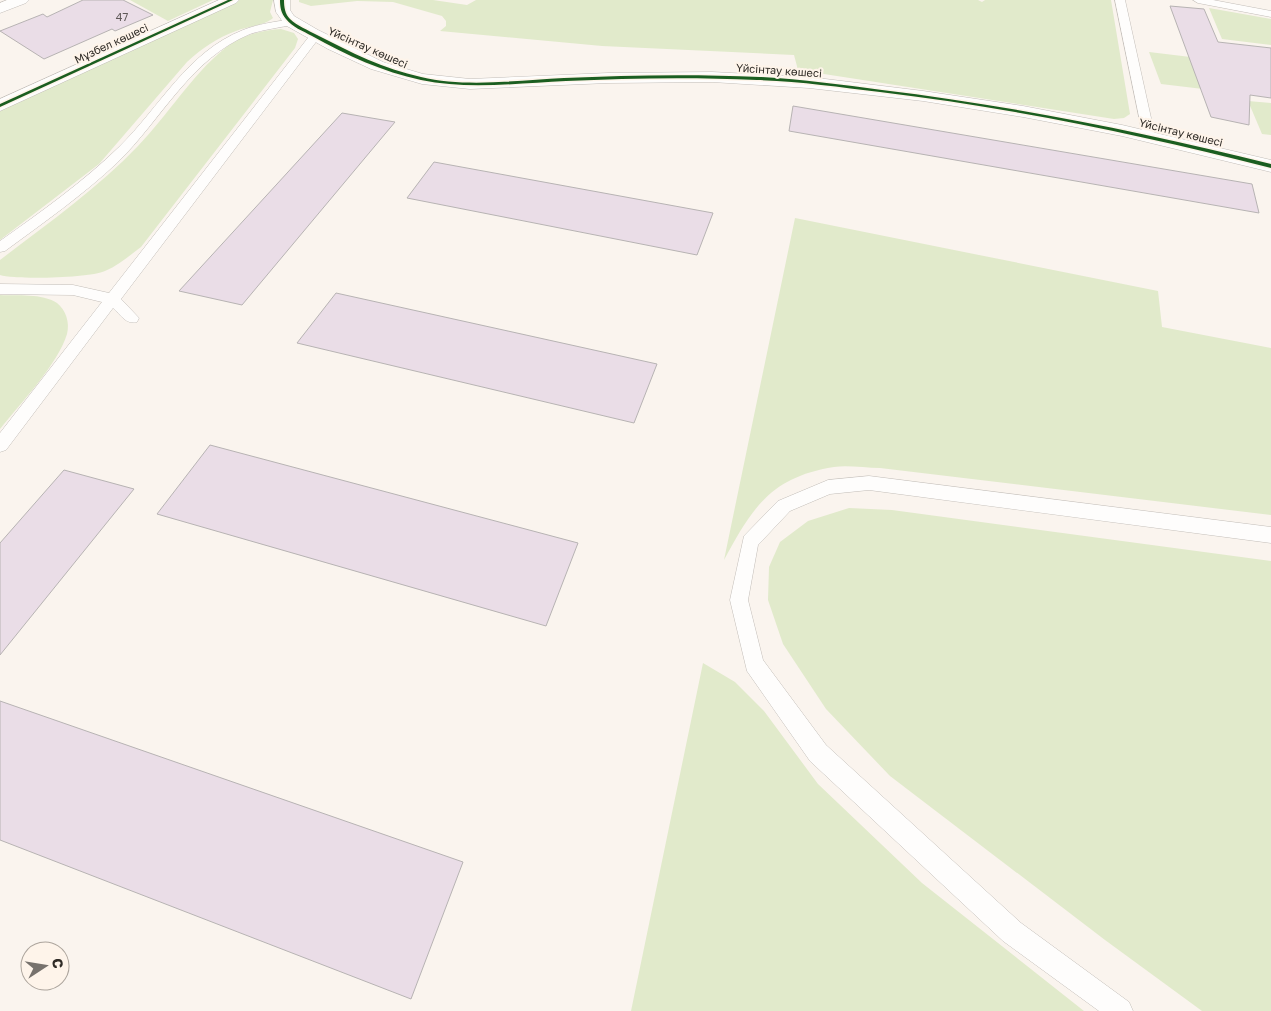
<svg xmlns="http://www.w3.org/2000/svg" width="1271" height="1011" viewBox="0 0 1271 1011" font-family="'Golos Text',sans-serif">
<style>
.green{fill:#e1eacb}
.building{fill:#eadde7;stroke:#b7b3b3}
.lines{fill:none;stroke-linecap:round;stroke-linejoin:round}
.lane-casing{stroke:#c2bdb8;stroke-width:1}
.street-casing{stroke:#c2bdb8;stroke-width:1}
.secondary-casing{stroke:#c2bdb8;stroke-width:1}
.lane{fill:#fefdfc;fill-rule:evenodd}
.street{fill:#fefdfc;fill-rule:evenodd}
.secondary{fill:#fefdfc;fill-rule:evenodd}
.cycleway-casing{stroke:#fef4ea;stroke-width:3}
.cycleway{fill:#1b5e20;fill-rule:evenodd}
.labels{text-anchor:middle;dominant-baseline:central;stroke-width:4.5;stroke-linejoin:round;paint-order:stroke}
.number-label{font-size:11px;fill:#5e5857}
.far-street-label{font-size:11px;fill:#302c27;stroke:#fef4ea}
</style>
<rect width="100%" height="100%" fill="#faf4ee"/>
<g class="green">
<path d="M130,0H213L168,21Z"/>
<path d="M237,0H273L270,12L273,18C264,26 248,26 236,31C217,38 202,48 187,62L99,164L0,240V110Z"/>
<path d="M299,0H433L467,5L476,0H978L982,2L985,0H1111L1130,114L1124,118L1114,119L798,70L794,55L602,46L440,31L446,26V21L442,16L393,2L357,1L311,6L299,2Z"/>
<path d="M1209,8L1271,19V45L1222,39Z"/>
<path d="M281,29L294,33L298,39L295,48L141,247C129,256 119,265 105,271C90,278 16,280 0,275V260C47,224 97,189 138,146C168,115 191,76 224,49C239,36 262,30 281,29Z"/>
<path d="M1149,52L1232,62L1245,94L1161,84Z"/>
<path d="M1248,101L1271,103V135L1262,134Z"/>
<path d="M795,218L1158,291L1162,327L1271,348V515L880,468C865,468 848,465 834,467C771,477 752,508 724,560Z"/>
<path d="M0,295C17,296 42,293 57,303C66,310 70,323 67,334C58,364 20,404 0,429Z"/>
<path d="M849,508L892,510L1271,561V1011H1202L1105,940L890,776L826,709L783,644L768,600L769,567L780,542L808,521Z"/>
<path d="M703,663L735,682L764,711L818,784L922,883L1084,1011H631Z"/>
</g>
<g class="building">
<path d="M83,0H123L153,15L115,31L112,29L44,59L0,31L43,14L47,17Z"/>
<path d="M1170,6L1204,9L1218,42L1271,48V98L1250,95L1249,125L1211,117Z"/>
<path d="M793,106L1252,184L1259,213L789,131Z"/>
<path d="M342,113L395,122L242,305L179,291Z"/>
<path d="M434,162L713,213L697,255L407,198Z"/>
<path d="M336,293L657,364L634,423L297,343Z"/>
<path d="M210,445L578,543L546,626L157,514Z"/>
<path d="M64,470L134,489L0,655V543Z"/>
<path d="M0,701L463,862L411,999L0,840Z"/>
</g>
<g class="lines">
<g class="lane-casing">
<g id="lane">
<path d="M1115,0H1125L1155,136L1153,138L1149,140L1143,136Z"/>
<path d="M1193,0H1213L1271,11V17L1198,3Z"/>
<path d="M291,19L296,22L295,24C280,28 264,29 250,34C191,58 161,120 118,162C83,195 43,223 5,251L0,252V241C41,212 83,182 119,147C160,107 187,52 243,30C258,24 275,22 291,19Z"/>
<path d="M315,33L319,34V38L121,299L139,318L137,322C126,325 121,315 113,308L6,450L0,452V433L102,302L73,295L0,294V284L73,285L109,293L311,34Z"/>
<path d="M869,476L1271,527V543L869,490L830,494L790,511L758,545L748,600L763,660L826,745L1021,923L1129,1002L1133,1011H1099L1003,941L810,761L747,671L730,600L744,536L778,501L828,480Z"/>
</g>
</g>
<g class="street-casing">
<path id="street" d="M274,0H290V10L294,16L318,30L383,62L423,74L470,79L608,73L712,72L809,77L923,91L1023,106L1122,125L1271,160V172L1122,136L1023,117L923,101L809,88L712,82L608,83L470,89L422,84L371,69L328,49L285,25L276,12Z"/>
</g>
<g class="secondary-casing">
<g id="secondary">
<path d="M7,0H29L26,3L0,13V3Z"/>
<path d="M219,0H239L236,3L0,111V99Z"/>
</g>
</g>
<use href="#lane" class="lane"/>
<use href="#street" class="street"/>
<use href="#secondary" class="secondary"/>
<g class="cycleway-casing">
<g id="cycleway">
<path d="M228,0H233L0,107V104Z"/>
<path d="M280,0H284C284,7 285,14 290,19C297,26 308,30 317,35C350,52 384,69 421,77C467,88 518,80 564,78C629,75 695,74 760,77C801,79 842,85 882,90C1014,106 1143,132 1271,164V168C1142,135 1013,108 880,92C839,87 798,81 757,80C693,77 630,78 566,81C519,83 468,90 421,80C383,72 346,55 312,36C303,31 292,27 286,19C281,13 280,7 280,0Z"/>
</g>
</g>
<use href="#cycleway" class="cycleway"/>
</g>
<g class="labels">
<g class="number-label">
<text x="122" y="16">47</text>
</g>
<g class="far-street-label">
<text transform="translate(111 43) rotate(-25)">Мұзбел көшесі</text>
<text transform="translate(368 47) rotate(24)">Үйсінтау көшесі</text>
<text transform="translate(779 70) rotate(4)">Үйсінтау көшесі</text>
<text transform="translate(1181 132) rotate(14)">Үйсінтау көшесі</text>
</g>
</g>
<g transform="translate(45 966) rotate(78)"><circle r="24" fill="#fef4ea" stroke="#aca49c"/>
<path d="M0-4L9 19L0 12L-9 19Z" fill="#77726d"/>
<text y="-8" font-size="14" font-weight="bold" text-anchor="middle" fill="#302c27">С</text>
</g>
</svg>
